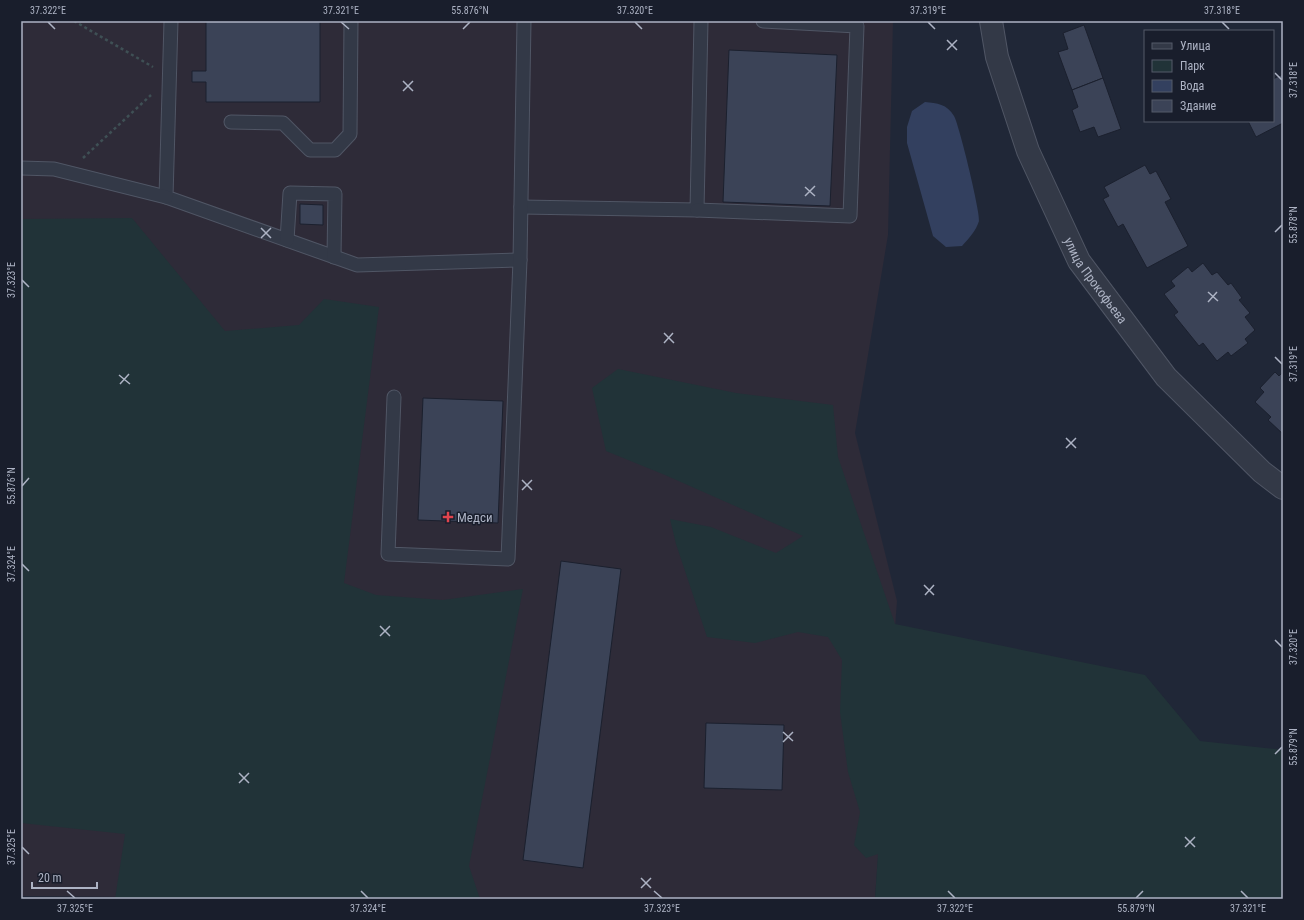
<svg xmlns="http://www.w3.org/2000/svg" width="1304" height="920" viewBox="0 0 1304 920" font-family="'Roboto Condensed',sans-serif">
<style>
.medical{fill:#2e2b38}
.green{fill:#213338}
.water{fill:#33405f}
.building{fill:#3b4357;stroke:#1b202e}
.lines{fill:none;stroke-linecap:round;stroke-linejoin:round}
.service-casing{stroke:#505665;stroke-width:15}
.minor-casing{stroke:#505665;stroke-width:24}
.path{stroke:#3f5055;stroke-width:2.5;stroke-dasharray:3 3;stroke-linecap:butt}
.service{stroke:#333947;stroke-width:13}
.minor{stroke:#333947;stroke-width:22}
.ticks{fill:none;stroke:#adb3c4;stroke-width:1.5}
.health-dot{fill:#e0444e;stroke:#191e2c;stroke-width:1.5}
.labels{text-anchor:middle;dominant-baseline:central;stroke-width:3;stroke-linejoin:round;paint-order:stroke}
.street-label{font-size:13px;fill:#adb3c4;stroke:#191e2c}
.poi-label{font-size:13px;fill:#adb3c4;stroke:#191e2c;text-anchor:start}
.neatline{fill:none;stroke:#adb3c4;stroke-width:1.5}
.ticks-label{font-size:10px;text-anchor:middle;fill:#adb3c4}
</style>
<rect width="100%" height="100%" fill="#202737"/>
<path class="medical" d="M21,21H893L888,235L855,433L897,601L875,899H140V897L21,896Z"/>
<g class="green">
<path d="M132,218L225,331L299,325L324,299L379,307L344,583L376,595L443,600L523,589L469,866L480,899H115L125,834L21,823V219Z"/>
<path d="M618,369L736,393L833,405L838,457L895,624L1145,675L1200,741L1283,750V899H875L878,854L866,858L854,845L860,812L848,772L840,712L842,660L828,637L798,632L755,643L707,637L676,544L670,519L711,527L776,553L803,536L665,475L606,451L592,388Z"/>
</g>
<path class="water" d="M925,102C937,103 947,104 954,116C959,124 981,215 979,221C976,231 969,238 962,246L946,247L933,236L907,143V127L912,111Z"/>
<g class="building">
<path d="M206,21H320V102H206V82H192V71H206Z"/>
<path d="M1084,25L1103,78L1072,90L1058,52L1068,49L1063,33Z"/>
<path d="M729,50L837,55L830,206L723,202Z"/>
<path d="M1283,74V123L1256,137L1248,121H1273V79Z"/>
<path d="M1103,78L1121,129L1098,137L1094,127L1080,132L1072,110L1078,107L1072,90Z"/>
<path d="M1145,165L1150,174L1156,171L1171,199L1165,202L1188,246L1147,268L1123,224L1118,227L1103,199L1109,196L1104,187Z"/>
<path d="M300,204L323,205V225L300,224Z"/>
<path d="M1203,263L1212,275L1217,272L1228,285L1231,283L1242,298L1239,300L1250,313L1245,317L1255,330L1245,339L1248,343L1231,356L1228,352L1217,361L1203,343L1199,346L1174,315L1178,312L1164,294L1175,286L1171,281L1188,267L1192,272Z"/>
<path d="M1275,372L1279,376L1283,372V434L1268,420L1271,417L1255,402L1264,392L1260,388Z"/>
<path d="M423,398L503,401L498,523L418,520Z"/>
<path d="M561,561L621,569L583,868L523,860Z"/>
<path d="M706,723L784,725L782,790L704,788Z"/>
</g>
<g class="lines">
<g class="service-casing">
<g id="service">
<path d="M171,21L166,197L357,265L520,260"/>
<path d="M231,122L283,123L310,150H335L350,134L351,21"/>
<path d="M21,168L54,169L166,197"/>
<path d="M521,207L697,210L701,21"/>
<path d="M697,210L850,216L857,26L763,21"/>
<path d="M287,240L290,193L335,194L334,257"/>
<path d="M394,397L388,554L508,559L520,260L524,21"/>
</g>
</g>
<g class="minor-casing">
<g id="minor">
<path id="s1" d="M991,21L997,57L1028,151L1079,261L1166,377L1262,472L1283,488"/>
</g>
</g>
<g class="path">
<path d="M74,21L153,67"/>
<path d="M83,158L151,95"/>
</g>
<use href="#service" class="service"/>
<use href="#minor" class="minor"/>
</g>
<path class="ticks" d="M48,22L55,29M341,22L349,29M635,22L642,29M928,22L935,29M1222,22L1229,29M463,29L470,22M947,40L957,50M947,50L957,40M1275,73L1282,80M403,81L413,91M403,91L413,81M805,187L815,196M805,196L815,186M261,228L271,238M1275,232L1282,225M261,238L271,228M22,280L29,287M1208,292L1218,301M1208,302L1217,292M664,333L674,343M664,343L673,333M1275,357L1282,364M119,375L130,384M120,384L129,374M1066,438L1076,448M1066,448L1076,438M522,480L532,490M22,486L29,478M522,490L532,480M22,564L29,571M924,585L934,595M925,595L934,585M380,626L390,636M380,636L390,626M1275,640L1282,647M783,732L793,741M783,742L793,732M1275,754L1282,747M239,773L249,783M239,783L249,773M1185,837L1195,847M22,847L29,854M1185,847L1195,837M641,878L651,888M641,888L651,878M67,891L75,898M361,891L368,898M654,891L662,898M948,891L955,898M1241,891L1248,898M1136,898L1143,891"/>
<path class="health-dot" d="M446 511h4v4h4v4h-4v4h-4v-4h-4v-4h4z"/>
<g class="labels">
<g class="street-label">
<text stroke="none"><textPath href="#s1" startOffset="282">улица Прокофьева</textPath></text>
</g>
<g class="poi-label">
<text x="457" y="517">Медси</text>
</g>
</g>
<rect width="1304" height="920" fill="none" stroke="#191e2c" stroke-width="44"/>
<rect x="1144" y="30" width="130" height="92" fill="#191e2c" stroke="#545a69"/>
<rect x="1152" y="43" width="20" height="6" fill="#333947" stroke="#545a69"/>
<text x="1180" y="50" font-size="12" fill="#adb3c4">Улица</text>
<rect x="1152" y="60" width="20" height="12" fill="#213338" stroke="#545a69"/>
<text x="1180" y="70" font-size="12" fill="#adb3c4">Парк</text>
<rect x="1152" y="80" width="20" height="12" fill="#33405f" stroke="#545a69"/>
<text x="1180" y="90" font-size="12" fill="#adb3c4">Вода</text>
<rect x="1152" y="100" width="20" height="12" fill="#3b4357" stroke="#545a69"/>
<text x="1180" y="110" font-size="12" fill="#adb3c4">Здание</text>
<path d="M32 882v6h65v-6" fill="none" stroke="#adb3c4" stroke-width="2"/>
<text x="38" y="882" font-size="12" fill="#adb3c4" stroke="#191e2c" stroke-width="3" paint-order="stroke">20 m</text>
<rect x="22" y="22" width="1260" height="876" class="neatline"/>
<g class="ticks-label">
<text x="48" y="14">37.322°E</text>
<text x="341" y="14">37.321°E</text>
<text x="470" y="14">55.876°N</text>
<text x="635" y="14">37.320°E</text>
<text x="928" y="14">37.319°E</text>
<text x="1222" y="14">37.318°E</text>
<text transform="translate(1293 80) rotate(-90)" y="4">37.318°E</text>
<text transform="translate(1293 225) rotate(-90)" y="4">55.878°N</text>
<text transform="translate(11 280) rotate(-90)" y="4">37.323°E</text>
<text transform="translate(1293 364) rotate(-90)" y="4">37.319°E</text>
<text transform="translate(11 486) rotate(-90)" y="4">55.876°N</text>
<text transform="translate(11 564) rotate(-90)" y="4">37.324°E</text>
<text transform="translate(1293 647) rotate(-90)" y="4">37.320°E</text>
<text transform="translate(1293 747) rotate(-90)" y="4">55.879°N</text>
<text transform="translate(11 847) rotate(-90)" y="4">37.325°E</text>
<text x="75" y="912">37.325°E</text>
<text x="368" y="912">37.324°E</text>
<text x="662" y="912">37.323°E</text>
<text x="955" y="912">37.322°E</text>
<text x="1136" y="912">55.879°N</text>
<text x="1248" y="912">37.321°E</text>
</g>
</svg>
